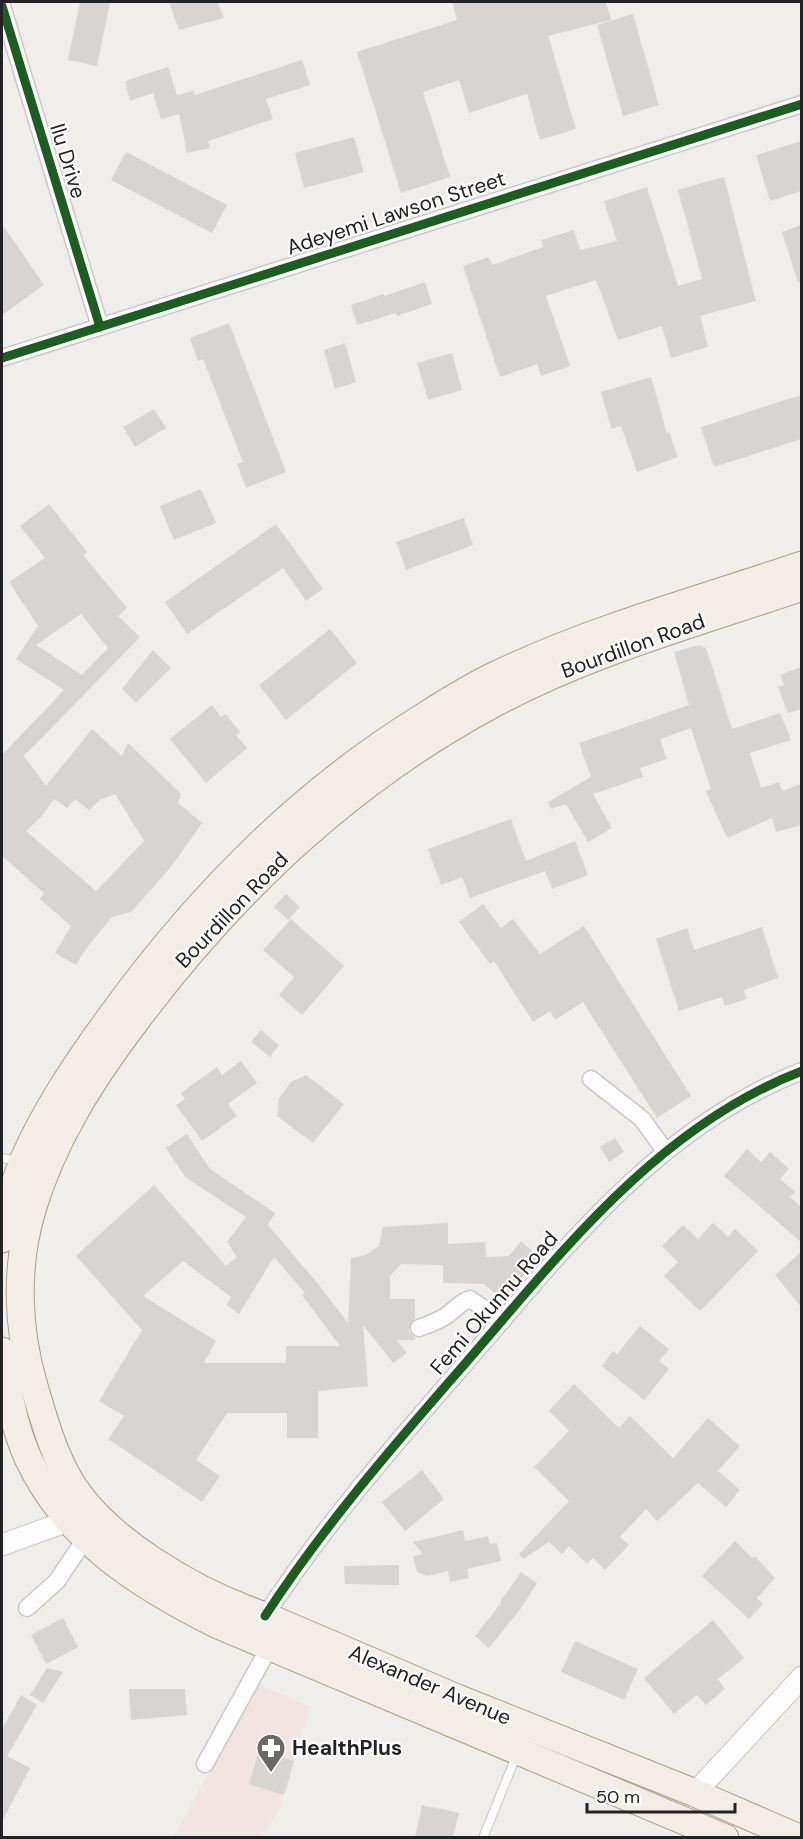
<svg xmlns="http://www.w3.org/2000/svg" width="803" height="1839" viewBox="0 0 803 1839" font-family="'DM Sans',sans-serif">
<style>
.commercial{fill:#f1e3e1}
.building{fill:#d7d4d2;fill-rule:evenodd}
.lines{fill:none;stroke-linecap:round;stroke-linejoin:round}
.service-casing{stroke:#c9c8c7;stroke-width:10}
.minor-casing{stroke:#c9c8c7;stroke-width:19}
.tertiary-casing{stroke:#c9c8c7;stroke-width:23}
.primary-casing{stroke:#a79c86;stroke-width:29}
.service{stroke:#fdfcfc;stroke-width:8}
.minor{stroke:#fdfcfc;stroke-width:16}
.tertiary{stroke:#fdfcfc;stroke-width:21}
.primary{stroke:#f3ede7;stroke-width:27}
.cycleway-casing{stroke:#fff;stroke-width:13}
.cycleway{stroke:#1b5e20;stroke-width:9}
.labels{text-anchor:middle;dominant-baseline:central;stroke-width:4.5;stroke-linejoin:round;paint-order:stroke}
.street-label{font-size:21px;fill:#222;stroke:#fff}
.poi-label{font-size:21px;font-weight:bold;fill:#222;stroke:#fff;text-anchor:start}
</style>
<rect width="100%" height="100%" fill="#f0eeeb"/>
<path class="commercial" d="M258,1684L310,1707L279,1811L261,1837L176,1838L175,1834Z"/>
<g class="building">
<path d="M80,2H110L97,66L68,60Z"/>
<path d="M169,2H218L224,18L179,30Z"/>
<path d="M452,2H606L611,20L548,36L576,129L540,140L527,94L469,113L459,80L423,92L450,177L401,193L357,52L457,20Z"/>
<path d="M633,14L659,105L623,116L597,25Z"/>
<path d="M302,60L310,85L266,99L273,119L208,141L210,148L187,153L179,114L161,119L153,93L130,101L125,81L168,67L177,95L193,91L195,95Z"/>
<path d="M354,137L364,172L304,188L295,153Z"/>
<path d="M801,141V191L770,201L756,155Z"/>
<path d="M126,152L227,205L212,233L111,180Z"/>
<path d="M724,177L756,301L700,316L708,347L671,358L662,326L618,340L596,280L546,296L570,366L541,376L537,364L500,377L463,266L489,257L492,265L543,247L541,240L574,230L580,250L617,241L604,201L647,187L678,286L702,279L678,190Z"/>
<path d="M2,224L44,285L2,315Z"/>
<path d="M801,225V281L798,282L782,232Z"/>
<path d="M425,282L432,304L397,316L396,313L357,325L351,305L384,294V296Z"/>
<path d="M229,323L286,472L246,488L237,464L243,462L203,359L198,361L190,338Z"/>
<path d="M345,343L356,382L335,389L324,350Z"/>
<path d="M452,353L462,390L428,400L417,363Z"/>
<path d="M651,377L667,433L669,432L678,457L637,472L621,426L611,429L601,392Z"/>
<path d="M801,395V439L714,467L701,427Z"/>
<path d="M154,409L166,428L135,447L123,427Z"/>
<path d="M201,489L216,523L174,540L160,506Z"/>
<path d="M49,504L87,552L83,555L127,608L118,616L140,637L24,756L46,786L92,729L122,756L128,743L181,794L178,803L202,823L171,867L131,912L112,917L88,946L76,965L55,953L71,926L40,899L44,893L2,856V755L64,690L16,659L38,626L9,582L45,558L20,526ZM81,614L108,648L82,675L36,645ZM115,794L144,841L96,891L26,831L41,817L54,799L67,808L75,799L89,810L100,800Z"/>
<path d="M464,518L473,545L406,570L396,542Z"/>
<path d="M276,524L323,589L306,601L283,568L187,634L165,602Z"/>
<path d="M330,629L357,663L286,720L259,685Z"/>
<path d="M699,645L706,648L732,729L780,713L791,740L750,753L761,788L779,782L782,791L801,784V825L776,832L772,818L727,838L706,791L711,789L691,728L660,739L667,759L640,768L643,777L593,794L612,828L588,842L566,804L551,809L548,802L591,777L579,743L689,705L674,652Z"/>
<path d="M153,650L171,668L136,703L122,689Z"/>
<path d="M801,667V709L788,713L778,687L784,685L780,675Z"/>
<path d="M212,705L221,717L226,714L240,732L236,735L247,748L206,783L170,739Z"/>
<path d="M511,819L526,861L575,841L588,875L552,889L545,871L470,898L462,877L441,885L428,849Z"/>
<path d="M286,894L300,907L288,920L274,907Z"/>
<path d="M483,904L501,928L513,919L540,954L584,926L691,1096L657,1118L583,1002L555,1020L550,1011L533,1022L494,961L490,964L459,922Z"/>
<path d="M291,919L344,966L302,1015L279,995L294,977L263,950Z"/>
<path d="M762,927L778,978L744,990L747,999L725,1006L722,997L679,1011L656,939L687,928L694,950Z"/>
<path d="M261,1030L279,1045L270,1057L251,1042Z"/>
<path d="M241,1061L257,1083L228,1104L237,1116L202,1141L176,1105L185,1099L181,1093L217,1067L222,1075Z"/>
<path d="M306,1075L344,1104L313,1143L277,1116L279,1098L291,1082Z"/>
<path d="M187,1134L210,1169L275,1213L268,1225L319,1285L348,1323L351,1258L366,1255L379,1246L383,1227L448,1223V1244L485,1242L486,1257L509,1256L521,1241L539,1257L503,1300L484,1284L443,1283V1265L401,1264L390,1276V1299H415V1318L409,1327V1332L415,1337V1340H397L407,1353L393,1363L363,1325L368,1386L318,1391V1438H287V1413H227L196,1460L220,1476L202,1502L108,1439L124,1416L99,1401L142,1330L76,1256L154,1185L226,1266L237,1257L227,1242L246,1217L185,1177L166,1148ZM274,1257L305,1293L302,1295L340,1346H286V1363H204L216,1341L143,1296L183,1261L231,1297L226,1305L239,1314Z"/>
<path d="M615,1138L624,1152L609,1162L600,1147Z"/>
<path d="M747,1149L761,1162L770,1152L789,1169L780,1179L795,1192L790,1197L801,1207V1242L724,1176Z"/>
<path d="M713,1223L728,1237L735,1229L758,1251L700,1311L664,1276L678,1262L662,1246L683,1225L698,1239Z"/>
<path d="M801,1252V1307L775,1275Z"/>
<path d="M640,1326L669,1349L659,1361L669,1369L644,1400L602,1366L613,1351L617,1354Z"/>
<path d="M574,1384L619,1428L630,1416L673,1458L708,1418L740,1446L718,1471L740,1490L726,1507L698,1483L657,1521L646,1509L620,1537L629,1545L605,1570L593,1558L587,1564L569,1546L562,1554L549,1542L523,1559L519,1554L569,1501L534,1467L569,1431L549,1411Z"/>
<path d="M422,1470L444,1499L405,1531L382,1502Z"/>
<path d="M463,1530L465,1541L488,1536L490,1544L497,1543L501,1561L467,1569L469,1578L450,1582L448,1571L427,1576L417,1572L413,1556L423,1554L413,1542Z"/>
<path d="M735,1541L752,1558L755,1556L775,1578L757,1598L763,1604L749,1619L702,1576Z"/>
<path d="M399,1565V1585L345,1584L344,1566Z"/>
<path d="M521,1572L537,1583L521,1608L489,1648L475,1636L501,1603L500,1602Z"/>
<path d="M63,1618L78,1647L46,1664L31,1635Z"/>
<path d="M713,1620L744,1658L718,1679L725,1689L706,1705L697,1695L674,1714L644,1678Z"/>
<path d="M575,1641L638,1669L624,1700L561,1672Z"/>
<path d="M47,1668L63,1672L43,1703L30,1695Z"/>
<path d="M129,1689H185L187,1715L131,1720Z"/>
<path d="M21,1695L37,1705L7,1756L30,1768L2,1822V1729Z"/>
<path d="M259,1750L294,1761L284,1795L249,1784Z"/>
<path d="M422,1805L459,1813L453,1838H415Z"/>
</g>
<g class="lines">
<g class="service-casing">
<g id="service">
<path d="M2,1158L19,1161"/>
<path d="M483,1838L517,1754"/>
</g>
</g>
<g class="minor-casing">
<g id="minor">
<path d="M2,6L100,327"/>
<path d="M2,358L802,104"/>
<path d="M591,1079L642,1119L665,1151"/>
<path d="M419,1328C430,1324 440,1321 450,1313C457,1307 461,1302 470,1299L502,1321"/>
<path d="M27,1608L57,1581L85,1539"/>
<path d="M265,1616C323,1527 393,1446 463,1366C561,1253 657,1127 802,1071"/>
<path d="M205,1764L270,1646"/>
</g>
</g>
<g class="tertiary-casing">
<g id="tertiary">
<path d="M2,1545L68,1521"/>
<path d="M695,1793L802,1677"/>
</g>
</g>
<g class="primary-casing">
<g id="primary">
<path d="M2,1239C7,1212 13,1184 24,1159C46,1109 77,1063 109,1019C194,901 296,796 420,719C445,703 470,687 496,675C594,628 699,600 802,565"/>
<path d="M2,1351C7,1387 13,1425 28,1458C66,1540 140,1586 218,1625L725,1838"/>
<path d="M799,1838L695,1793L457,1698L265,1616C198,1593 100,1539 66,1474C51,1446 43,1416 34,1386C17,1329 15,1267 32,1210C52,1142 90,1082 132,1026C226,899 343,787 482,710C582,654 694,624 802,587"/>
</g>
</g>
<use href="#service" class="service"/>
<use href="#minor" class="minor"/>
<use href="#tertiary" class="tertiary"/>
<use href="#primary" class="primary"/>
<g class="cycleway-casing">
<g id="cycleway">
<path d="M2,6L100,327"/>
<path d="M2,358L802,104"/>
<path d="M265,1616C323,1527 393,1446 463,1366C561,1253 657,1127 802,1071"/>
</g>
</g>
<use href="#cycleway" class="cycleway"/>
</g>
<defs>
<g id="pharmacy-pin" transform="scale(1.5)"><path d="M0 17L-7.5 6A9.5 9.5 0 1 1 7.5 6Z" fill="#6a6968" stroke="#fff"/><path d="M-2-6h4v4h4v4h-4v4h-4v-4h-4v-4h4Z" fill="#fff"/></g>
</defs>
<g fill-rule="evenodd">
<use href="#pharmacy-pin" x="271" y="1748"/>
</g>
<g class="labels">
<g class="street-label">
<text transform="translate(68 161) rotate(73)">Ilu Drive</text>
<text transform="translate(396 213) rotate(-18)">Adeyemi Lawson Street</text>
<text transform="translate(633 646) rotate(-20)">Bourdillon Road</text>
<text transform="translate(232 910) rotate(-46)">Bourdillon Road</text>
<text transform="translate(494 1303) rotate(-49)">Femi Okunnu Road</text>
<text transform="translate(430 1685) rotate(23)">Alexander Avenue</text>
</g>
<g class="poi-label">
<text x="292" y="1748">HealthPlus</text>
</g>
</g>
<rect width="803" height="1839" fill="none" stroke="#222222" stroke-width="6"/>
<path d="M587 1803v9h148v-9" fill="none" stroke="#222222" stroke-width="3"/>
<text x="596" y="1803" font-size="18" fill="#222222" stroke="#ffffff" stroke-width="4.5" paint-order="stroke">50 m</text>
</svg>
